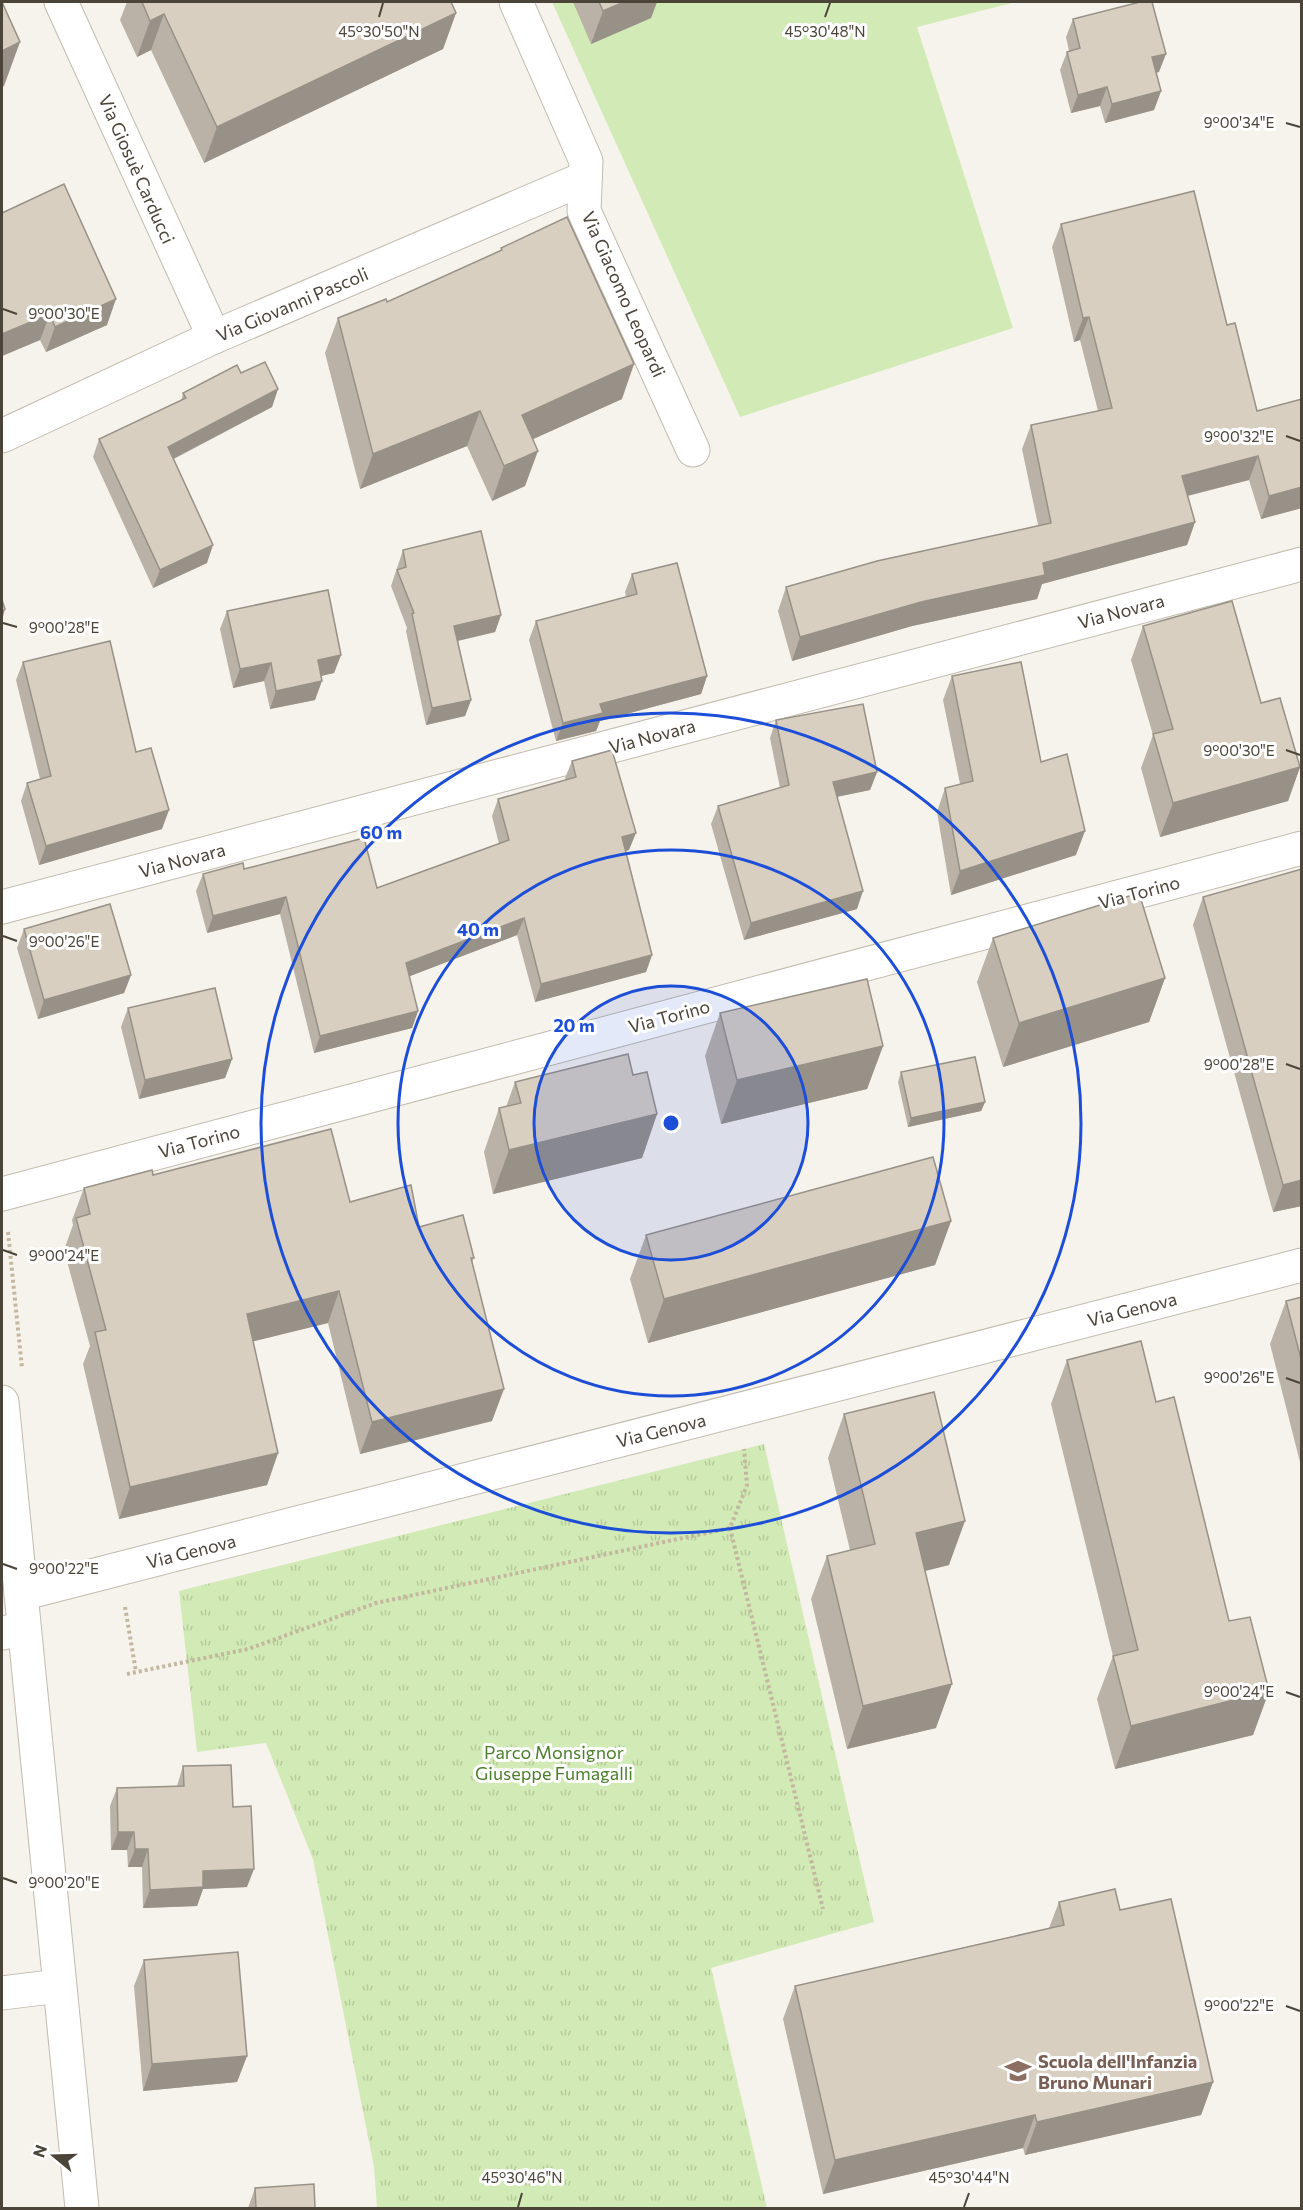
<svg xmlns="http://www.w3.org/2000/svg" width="1303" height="2210" viewBox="0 0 1303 2210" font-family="Commissioner,sans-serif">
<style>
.grass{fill:#d2eab5}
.park{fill:url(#park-tufts)}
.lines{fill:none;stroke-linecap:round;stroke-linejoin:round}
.minor-casing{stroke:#c2bbae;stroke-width:35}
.tertiary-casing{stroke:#c2bbae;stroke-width:35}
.path{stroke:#c4b79f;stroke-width:4;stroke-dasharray:3 3;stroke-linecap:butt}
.minor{stroke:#fff;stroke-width:33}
.tertiary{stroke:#fff;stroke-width:33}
.wall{fill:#bab2a6}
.shaded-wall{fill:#979187}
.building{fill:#d8cfc1;stroke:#979187;stroke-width:1.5}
.ticks{fill:none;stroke:#4b4439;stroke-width:2}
.ring{fill:none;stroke:#1d4ed8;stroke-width:3}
.labels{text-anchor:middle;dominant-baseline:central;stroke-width:6;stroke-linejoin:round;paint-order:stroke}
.street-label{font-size:18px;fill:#4b4439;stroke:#fff}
.park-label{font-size:18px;fill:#4a7f2a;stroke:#fff}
.education-label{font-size:18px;font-weight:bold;fill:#785e54;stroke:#fff;text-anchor:start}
.ticks-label{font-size:15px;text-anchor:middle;fill:#4b4439;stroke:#fff;stroke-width:6;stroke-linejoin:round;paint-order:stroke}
.centre{fill:#1d4ed8;stroke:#fff;stroke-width:3}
.ring-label{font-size:18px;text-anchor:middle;font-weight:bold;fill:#1d4ed8;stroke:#fff;stroke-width:6;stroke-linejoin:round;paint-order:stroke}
</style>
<defs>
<pattern id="park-tufts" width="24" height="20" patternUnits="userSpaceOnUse" patternTransform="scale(1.5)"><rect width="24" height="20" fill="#d2eab5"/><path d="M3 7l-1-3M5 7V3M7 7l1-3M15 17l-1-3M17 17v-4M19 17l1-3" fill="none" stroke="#b6ca9c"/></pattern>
</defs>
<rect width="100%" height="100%" fill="#f6f3ec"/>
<path class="grass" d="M552,2H1016L917,27L1013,328L740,417Z"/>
<path class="park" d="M764,1444L874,1922L711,1968L767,2208H377L374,2167L313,1859L266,1743L197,1752L179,1591Z"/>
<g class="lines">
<g class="minor-casing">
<g id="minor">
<path d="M61,2L214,337"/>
<path d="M516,2L586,161L584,211L693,450"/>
<path d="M2,436L214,337L585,178"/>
<path d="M2,907L1302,564"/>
<path d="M2,1194L1302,848"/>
<path d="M21,1594L1302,1265"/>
<path d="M2,1633L24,1629"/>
<path d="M2,1993L59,1986"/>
</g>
</g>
<g class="tertiary-casing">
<path id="tertiary" d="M2,1402L82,2208"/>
</g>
<g class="path">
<path d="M8,1232L22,1368"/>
<path d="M730,1528L823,1909"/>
<path d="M125,1607L136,1672"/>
<path d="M127,1674L248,1649L376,1603L730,1528L747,1485L744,1449"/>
</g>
<use href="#minor" class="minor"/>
<use href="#tertiary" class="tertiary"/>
</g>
<g class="wall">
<path d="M127,2H451L456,13L443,49L204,163L151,50L137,57L120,20Z"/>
<path d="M573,2H657L651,18L591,44Z"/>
<path d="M1073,19L1159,72L1156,73L1161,91L1154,110L1105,123L1100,106L1071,113L1060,70L1067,52L1069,51L1066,37Z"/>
<path d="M2,213L107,325L46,352L40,340L2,356Z"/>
<path d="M1061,224L1227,325L1257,411L1302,508L1261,519L1249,480L1188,496L1195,522L1187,545L1042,584L1037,599L912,626L792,661L778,611L786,587L1038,525L1022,449L1031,425L1098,411L1080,340L1074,342L1052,247Z"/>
<path d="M501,248L622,399L533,439L525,486L492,501L467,446L360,489L325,353L338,318L387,302L501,250Z"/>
<path d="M241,373L278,389L272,407L174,459L207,563L153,588L93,457L99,439L181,401L183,393Z"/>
<path d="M403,550L501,615L495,632L458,641L471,700L465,716L426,725L406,631L407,628L391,586Z"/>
<path d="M632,574L707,676L701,694L600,721L596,731L556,741L529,640L536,621L626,597L625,592Z"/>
<path d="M227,611L341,655L334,673L321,676L315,700L270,709L264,681L233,688L220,629Z"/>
<path d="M1143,626L1261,703L1300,767L1288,801L1160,837L1141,768L1153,735L1131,660Z"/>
<path d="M23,662L136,752L162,829L39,865L21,801L27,783L40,779L16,680Z"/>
<path d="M952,676L1041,762L1076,855L951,895L937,812L945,788L960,784L943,700Z"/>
<path d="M776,720L877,772L870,790L837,797L857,909L744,940L711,824L718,806L780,788L770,738Z"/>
<path d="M572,761L629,850L626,851L652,955L646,972L535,1002L517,935L409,976L418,1011L412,1028L314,1053L280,914L207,933L196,891L203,874L244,869L377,888L499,844L492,816L498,799L566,780L565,778Z"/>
<path d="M1302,869V1206L1273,1212L1193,925L1203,897Z"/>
<path d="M24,929L131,975L124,993L38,1019L17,948Z"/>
<path d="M993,938L1165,978L1149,1022L1003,1067L977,982Z"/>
<path d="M128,1008L232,1059L225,1078L139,1099L121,1027Z"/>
<path d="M720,1013L883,1046L867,1089L721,1124L705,1056Z"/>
<path d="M901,1072L985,1102L981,1111L908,1127L898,1082Z"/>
<path d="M633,1075L657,1114L642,1158L493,1194L484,1152L499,1108L506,1107L515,1082Z"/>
<path d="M153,1175L350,1202L419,1227L474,1258L472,1262L492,1421L360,1454L328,1323L253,1341L278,1453L267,1485L119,1519L83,1364L90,1346L64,1250L73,1225L72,1220L84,1188Z"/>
<path d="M951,1221L935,1265L648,1343L630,1279L646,1235Z"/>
<path d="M1302,1297V1470L1270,1344L1286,1301Z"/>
<path d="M1067,1360L1156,1402L1229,1621L1269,1691L1253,1735L1115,1769L1097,1699L1113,1656L1051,1404Z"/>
<path d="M844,1414L949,1565L925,1571L936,1728L847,1749L811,1599L827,1556L850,1550L828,1458Z"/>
<path d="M183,1766L233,1807L247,1887L203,1889L197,1906L143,1908L142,1867H128L127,1850H111L110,1806L117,1788L177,1786Z"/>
<path d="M1059,1902L1120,1910L1213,2082L1201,2115L1025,2155L1023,2148L823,2194L783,2019L795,1986L1049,1928Z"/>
<path d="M144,1960L247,2056L237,2082L143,2091L134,1986Z"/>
<path d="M255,2188L315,2208H248Z"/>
</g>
<g class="shaded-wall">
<path d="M624,2H657L651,18L591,44L603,11Z"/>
<path d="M456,13L443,49L204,163L217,127Z"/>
<path d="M164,14L151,50L137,57L150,21Z"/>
<path d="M20,42L4,86L2,87V51Z"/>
<path d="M1166,54L1159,72L1145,75L1152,57Z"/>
<path d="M1107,87L1100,106L1071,113L1078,95Z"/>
<path d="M1161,91L1154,110L1105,123L1112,104Z"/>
<path d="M116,299L107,325L46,352L55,327Z"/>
<path d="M50,314L40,340L2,356V334Z"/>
<path d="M1089,317L1080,340L1074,342L1083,318Z"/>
<path d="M634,364L622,399L509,450L522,415Z"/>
<path d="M278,389L272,407L161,465L168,447Z"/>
<path d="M480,411L467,446L360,489L373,454Z"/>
<path d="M538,451L525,486L492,501L504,466Z"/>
<path d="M1258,456L1249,480L1174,499L1182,476Z"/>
<path d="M1302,487V508L1261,519L1269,496Z"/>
<path d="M1195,522L1187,545L1042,584L1037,599L912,626L792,661L800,637L1043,563Z"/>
<path d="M213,545L207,563L153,588L160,570Z"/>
<path d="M5,609L2,620V611Z"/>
<path d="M501,615L495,632L448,643L454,626Z"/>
<path d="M341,655L334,673L312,678L318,660Z"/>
<path d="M271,663L264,681L233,688L240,669Z"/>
<path d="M707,676L701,694L600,721L596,731L556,741L563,723L600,704Z"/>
<path d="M322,681L315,700L270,709L276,691Z"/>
<path d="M471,700L465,716L426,725L432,708Z"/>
<path d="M1300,767L1288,801L1160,837L1173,803Z"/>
<path d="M877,772L870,790L826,799L833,782Z"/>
<path d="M169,810L162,829L39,865L46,846Z"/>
<path d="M1085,831L1076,855L951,895L960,871Z"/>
<path d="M636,833L629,850L616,854L622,837Z"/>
<path d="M863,891L857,909L744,940L751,923Z"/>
<path d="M286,897L280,914L207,933L213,916Z"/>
<path d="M524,918L517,935L400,980L406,963Z"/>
<path d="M652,955L646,972L535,1002L541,984Z"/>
<path d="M131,975L124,993L38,1019L44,1000Z"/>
<path d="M1165,978L1149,1022L1003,1067L1019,1023Z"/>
<path d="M418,1011L412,1028L314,1053L320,1036Z"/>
<path d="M883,1046L867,1089L721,1124L737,1080Z"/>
<path d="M232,1059L225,1078L139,1099L145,1080Z"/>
<path d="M985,1102L981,1111L908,1127L911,1118Z"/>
<path d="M657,1114L642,1158L493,1194L509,1150Z"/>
<path d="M1302,1180V1206L1273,1212L1283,1185Z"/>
<path d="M951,1221L935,1265L648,1343L664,1299Z"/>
<path d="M339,1291L328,1323L235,1346L247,1314Z"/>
<path d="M504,1389L492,1421L360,1454L372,1422Z"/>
<path d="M278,1453L267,1485L119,1519L130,1487Z"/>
<path d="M965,1521L949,1565L900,1577L916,1533Z"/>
<path d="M952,1684L936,1728L847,1749L863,1706Z"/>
<path d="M1269,1691L1253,1735L1115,1769L1131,1726Z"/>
<path d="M118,1832H134L127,1850H111Z"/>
<path d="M135,1849H148L142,1867H128Z"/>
<path d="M254,1869L247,1887L203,1889L197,1906L143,1908L150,1890L203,1871Z"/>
<path d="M247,2056L237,2082L143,2091L152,2064Z"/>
<path d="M1213,2082L1201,2115L1025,2155L1037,2122Z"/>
<path d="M1035,2115L1023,2148L823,2194L835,2160Z"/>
</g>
<g class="building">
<path d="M2,2L20,42L2,51Z"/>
<path d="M142,2H451L456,13L217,127L164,14L150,21Z"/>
<path d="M599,2H624L603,11Z"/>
<path d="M1140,2H1152L1166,54L1152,57L1161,91L1112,104L1107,87L1078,95L1067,52L1080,48L1073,19Z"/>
<path d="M64,184L116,299L55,327L50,314L2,334V213Z"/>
<path d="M1194,191L1227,325L1235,323L1257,411L1302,399V487L1269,496L1258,456L1182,476L1195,522L1043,563L1045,575L921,602L800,637L786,587L877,561L1051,523L1031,425L1112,408L1089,317L1083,318L1061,224Z"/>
<path d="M567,217L634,364L522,415L538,451L504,466L480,411L373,454L338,318L386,299L387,302L502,250L501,248Z"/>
<path d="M265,362L278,389L168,447L213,545L160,570L99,439L186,398L183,393L237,365L241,373Z"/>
<path d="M481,531L501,615L454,626L471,700L432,708L412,614L414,613L397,570L406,567L403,550Z"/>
<path d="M677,563L707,676L600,704L603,713L563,723L536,621L637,594L632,574Z"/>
<path d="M328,590L341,655L318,660L322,681L276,691L271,663L240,669L227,611Z"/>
<path d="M2,600L5,609L2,611Z"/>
<path d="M1232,601L1261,703L1280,698L1300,767L1173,803L1153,734L1173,729L1143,626Z"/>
<path d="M110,641L136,752L151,748L169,810L46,846L27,783L51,776L23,662Z"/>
<path d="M1021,662L1041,762L1067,754L1085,831L960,871L945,788L973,781L952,676Z"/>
<path d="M863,704L877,772L833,782L863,891L751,923L718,806L789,785L776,720Z"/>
<path d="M612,750L636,833L622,837L652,955L541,984L524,918L406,963L418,1011L320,1036L286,897L213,916L203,874L243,863L244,869L364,838L377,888L509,840L498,799L576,777L572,761Z"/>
<path d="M1302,869V1180L1283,1185L1203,897Z"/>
<path d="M1139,893L1165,978L1019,1023L993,938Z"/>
<path d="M110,904L131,975L44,1000L24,929Z"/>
<path d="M867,979L883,1046L737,1080L720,1013Z"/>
<path d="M215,988L232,1059L145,1080L128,1008Z"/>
<path d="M628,1054L633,1075L647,1072L657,1114L509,1150L499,1108L521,1103L515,1082Z"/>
<path d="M975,1057L985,1102L911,1118L901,1072Z"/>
<path d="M331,1129L350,1202L411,1185L419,1227L463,1215L474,1258H471L504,1389L372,1422L339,1291L247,1314L278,1453L130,1487L95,1332L106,1330L76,1218L90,1214L84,1188L152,1170L153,1175Z"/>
<path d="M933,1157L951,1221L664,1299L646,1235Z"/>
<path d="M1302,1297V1363L1286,1301Z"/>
<path d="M1141,1341L1156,1402L1174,1397L1229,1621L1250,1617L1269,1691L1131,1726L1113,1656L1138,1650L1067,1360Z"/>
<path d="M934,1392L965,1521L916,1533L952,1684L863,1706L827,1556L875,1544L844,1414Z"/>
<path d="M231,1765L233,1807L251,1806L254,1869L203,1871V1887L150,1890L148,1849H135L134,1832H118L117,1788L184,1786L183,1766Z"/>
<path d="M1115,1889L1120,1910L1171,1899L1213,2082L1037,2122L1035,2115L835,2160L795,1986L1064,1925L1059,1902Z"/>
<path d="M238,1952L247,2056L152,2064L144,1960Z"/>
<path d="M314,2184L315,2208H256L255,2188Z"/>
</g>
<path class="ticks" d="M379,17L383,3M825,17L830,3M1286,123L1300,127M3,309L17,314M1286,436L1300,441M3,623L17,627M1286,750L1300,755M3,936L17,941M1286,1064L1300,1069M3,1250L17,1255M1286,1378L1300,1383M3,1564L17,1569M1286,1692L1300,1697M3,1878L17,1883M1286,2006L1300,2011M518,2207L522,2193M964,2207L969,2193"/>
<circle cx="671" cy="1123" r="137" fill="#1d4ed8" fill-opacity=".12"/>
<g class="ring">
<circle cx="671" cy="1123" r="137"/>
<circle cx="671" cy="1123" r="273"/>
<circle cx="671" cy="1123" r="410"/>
</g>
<defs>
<g id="school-bare" transform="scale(2.07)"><path d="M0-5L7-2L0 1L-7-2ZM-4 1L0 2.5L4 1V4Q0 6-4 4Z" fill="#8d6e63" stroke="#fff" stroke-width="2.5" paint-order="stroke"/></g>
</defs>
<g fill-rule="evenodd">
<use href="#school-bare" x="1018" y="2071"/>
</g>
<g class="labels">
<g class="street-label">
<text transform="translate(137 169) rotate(66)">Via Giosuè Carducci</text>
<text transform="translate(624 294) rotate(66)">Via Giacomo Leopardi</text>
<text transform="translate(292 304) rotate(-23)">Via Giovanni Pascoli</text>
<text transform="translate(1121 611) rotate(-15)">Via Novara</text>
<text transform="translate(652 736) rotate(-15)">Via Novara</text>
<text transform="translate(182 860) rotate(-15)">Via Novara</text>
<text transform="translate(1139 892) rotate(-15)">Via Torino</text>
<text transform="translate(669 1016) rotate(-15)">Via Torino</text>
<text transform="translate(199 1141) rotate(-15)">Via Torino</text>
<text transform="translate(1132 1309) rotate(-14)">Via Genova</text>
<text transform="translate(661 1430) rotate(-14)">Via Genova</text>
<text transform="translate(191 1551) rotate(-14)">Via Genova</text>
</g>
<g class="park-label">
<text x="554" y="1752">Parco Monsignor<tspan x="554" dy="21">Giuseppe Fumagalli</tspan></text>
</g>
<g class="education-label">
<text x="1038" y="2061">Scuola dell'Infanzia<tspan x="1038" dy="21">Bruno Munari</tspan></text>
</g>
</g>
<g class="ticks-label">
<text x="379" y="37">45°30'50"N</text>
<text x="825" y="37">45°30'48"N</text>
<text x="1239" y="128">9°00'34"E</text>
<text x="64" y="319">9°00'30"E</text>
<text x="1239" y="442">9°00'32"E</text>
<text x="64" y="633">9°00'28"E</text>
<text x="1239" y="756">9°00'30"E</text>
<text x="64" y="947">9°00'26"E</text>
<text x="1239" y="1070">9°00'28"E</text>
<text x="64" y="1261">9°00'24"E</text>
<text x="1239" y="1383">9°00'26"E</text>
<text x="64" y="1574">9°00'22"E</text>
<text x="1239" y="1697">9°00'24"E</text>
<text x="64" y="1888">9°00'20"E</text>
<text x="1239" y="2011">9°00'22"E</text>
<text x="522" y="2183">45°30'46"N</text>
<text x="969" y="2183">45°30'44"N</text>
</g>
<circle cx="671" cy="1123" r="9" class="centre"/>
<g class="ring-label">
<text x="381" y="839">60 m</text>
<text x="478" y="936">40 m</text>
<text x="574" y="1032">20 m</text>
</g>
<rect width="1303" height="2210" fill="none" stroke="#4b4439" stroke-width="6"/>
<g transform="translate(54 2156) rotate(289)" stroke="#ffffff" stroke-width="4.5" paint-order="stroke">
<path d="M0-4.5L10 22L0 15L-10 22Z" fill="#4b4439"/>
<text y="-9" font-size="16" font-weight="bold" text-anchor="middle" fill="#4b4439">N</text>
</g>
</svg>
